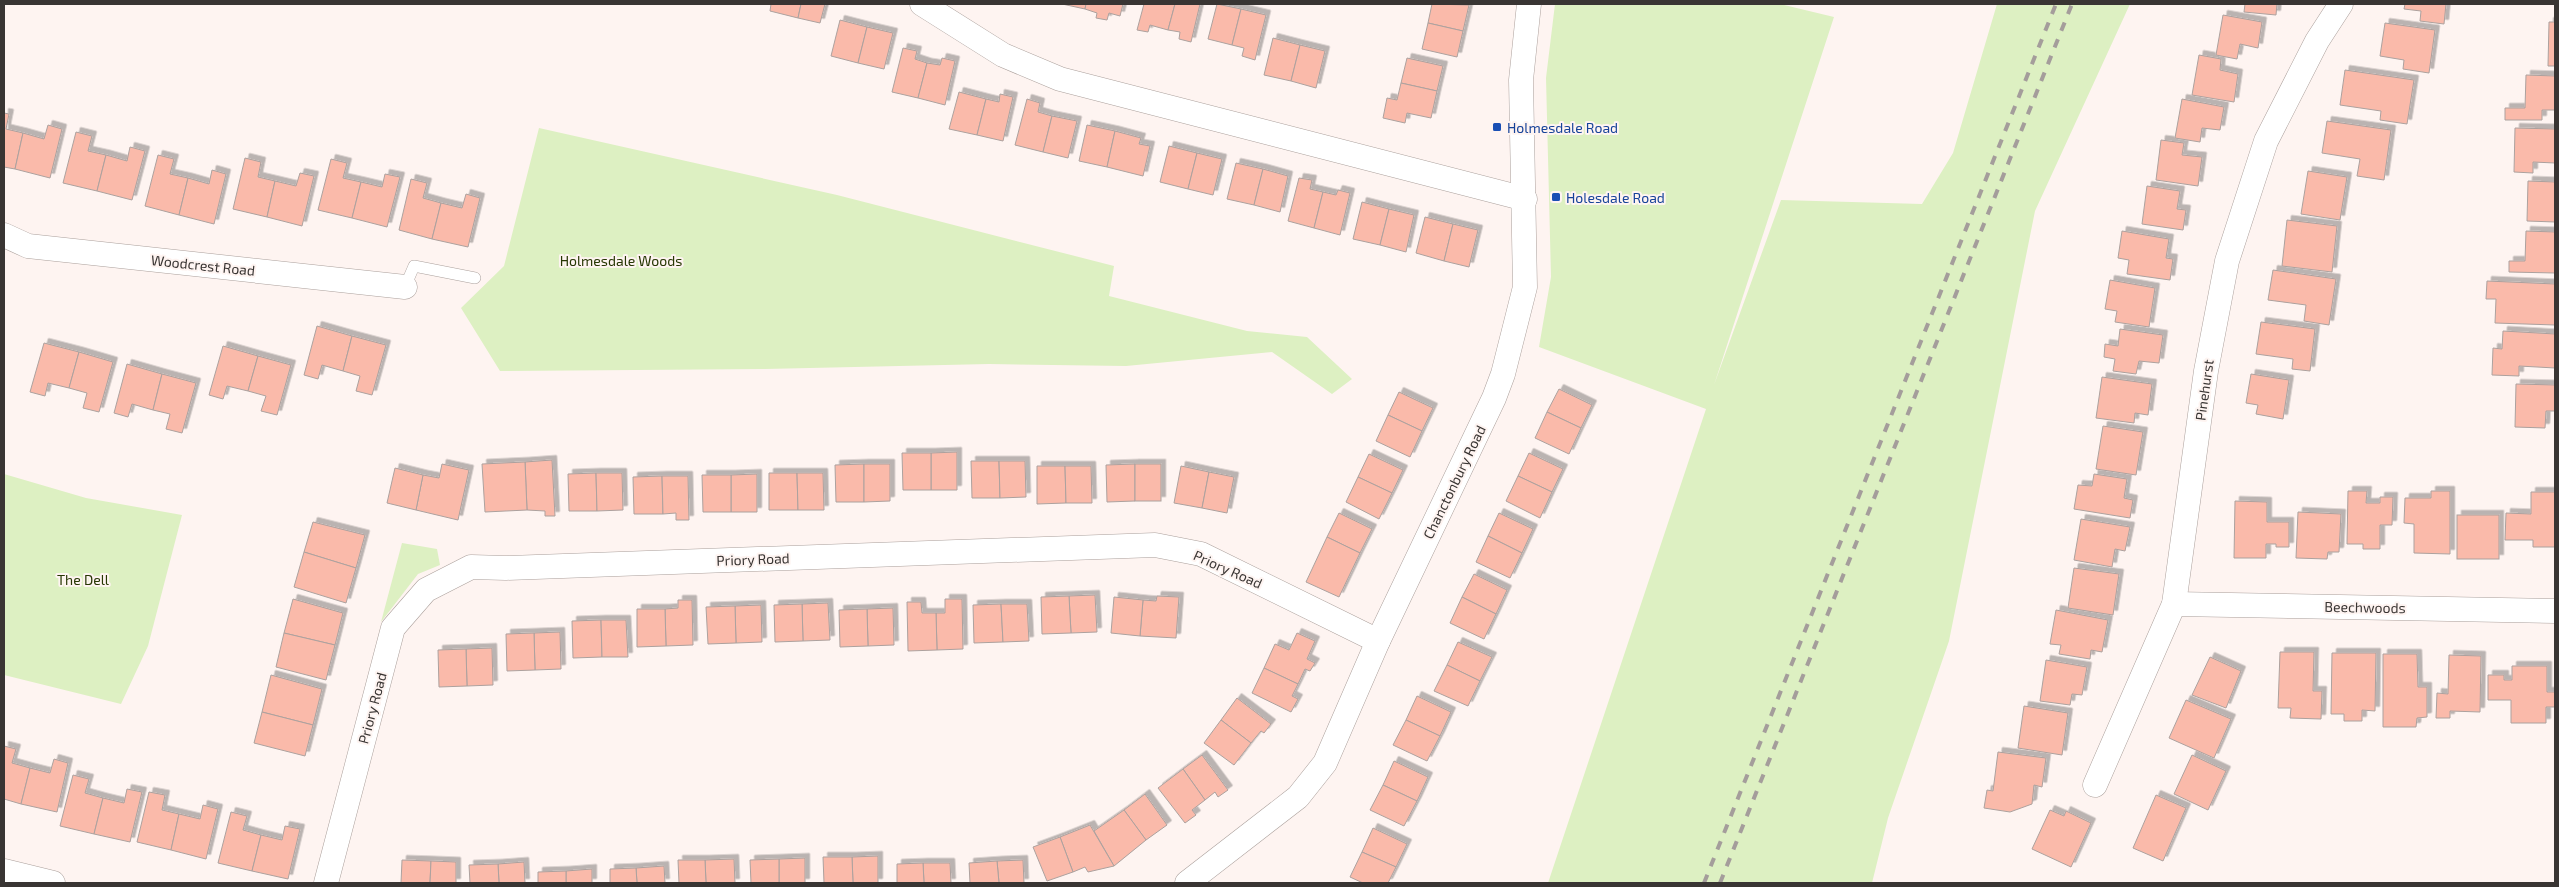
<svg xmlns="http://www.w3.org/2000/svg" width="2559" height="887" viewBox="0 0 2559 887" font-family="'Exo 2',sans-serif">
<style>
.green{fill:#ddf0c2}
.building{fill:#fabaaa;stroke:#aca19e;filter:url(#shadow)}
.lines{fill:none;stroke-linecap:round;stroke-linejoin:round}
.lane-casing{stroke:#aba09c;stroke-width:12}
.street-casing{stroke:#aba09c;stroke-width:25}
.lane{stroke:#fff;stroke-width:11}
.street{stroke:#fff;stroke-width:24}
.rail{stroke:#a49d9b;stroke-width:4;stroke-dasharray:9 9;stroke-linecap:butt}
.transit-dot{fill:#1a4fb4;stroke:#fef4f1;stroke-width:2}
.labels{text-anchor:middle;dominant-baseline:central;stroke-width:4;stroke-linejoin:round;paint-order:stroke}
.transit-label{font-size:14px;fill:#164399;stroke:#fef4f1;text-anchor:start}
.park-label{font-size:14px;fill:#273703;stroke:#fef4f1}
.street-label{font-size:14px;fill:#393533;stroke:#fef4f1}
</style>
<defs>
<filter id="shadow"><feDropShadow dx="4.5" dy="-4.5" stdDeviation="0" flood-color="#0004"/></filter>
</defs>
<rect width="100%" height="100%" fill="#fef4f1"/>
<g class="green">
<path d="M1555,4H1780L1834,17L1714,385L1781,200L1922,204L1953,153L1997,4H2130L2035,211L1949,641L1888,818L1872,883H1548L1706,409L1539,347L1551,277L1546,78Z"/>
<path d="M539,128L837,195L1114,266L1109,296L1247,331L1307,337L1352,379L1332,394L1272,352L1126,366L989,364L765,369L500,371L461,308L504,266Z"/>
<path d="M4,474L86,498L182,515L148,646L121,704L4,675Z"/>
<path d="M402,543L437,549L440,565L418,574L381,622Z"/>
</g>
<g class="building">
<path d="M771,4H801L798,18L770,11Z"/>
<path d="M801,4H825L820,23L798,18Z"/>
<path d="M1062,4H1086L1085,9Z"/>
<path d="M1086,4H1123L1120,16L1109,13L1107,20L1096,18L1097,13L1085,9Z"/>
<path d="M1144,4H1175L1168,30L1150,25L1148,32L1137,30Z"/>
<path d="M1175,4H1200L1191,42L1179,39L1180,32L1168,30Z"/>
<path d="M1217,4L1241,9L1232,45L1208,39Z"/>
<path d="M1432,4L1469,5L1463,31L1428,23Z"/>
<path d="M2245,4H2277L2276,15L2244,12Z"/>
<path d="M2405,4H2446L2444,24L2420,21L2421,11L2404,9Z"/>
<path d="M1241,9L1266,15L1255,60L1242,56L1244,48L1232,45Z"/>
<path d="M2223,15L2262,22L2258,48L2240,44L2237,59L2216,55Z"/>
<path d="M840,20L867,27L858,63L831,56Z"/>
<path d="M2549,22H2555V66H2548Z"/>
<path d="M1428,23L1463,31L1457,57L1422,49Z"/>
<path d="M2385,23L2435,30L2429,73L2403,69L2404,60L2380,56Z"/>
<path d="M867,27L893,33L884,69L858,63Z"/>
<path d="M1273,38L1300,45L1291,81L1264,75Z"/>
<path d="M1300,45L1325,51L1316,88L1291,81Z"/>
<path d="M903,48L917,51L915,59L927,63L918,98L892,92Z"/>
<path d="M2199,55L2221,59L2220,70L2238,74L2234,102L2192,95Z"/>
<path d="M942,58L955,61L945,105L918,98L927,63L940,65Z"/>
<path d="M1407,58L1443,66L1437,91L1401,83Z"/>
<path d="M2345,70L2414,80L2407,124L2380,120L2381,111L2340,105Z"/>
<path d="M2526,75L2555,76V110H2542V120H2505V108H2525Z"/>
<path d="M1401,83L1437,91L1431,118L1407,113L1405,123L1383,118L1387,98L1397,100Z"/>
<path d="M959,92L986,99L977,135L949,129Z"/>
<path d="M1000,94L1013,97L1003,141L977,135L986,99L999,102Z"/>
<path d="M1027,99L1040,103L1038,112L1052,116L1043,152L1015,145Z"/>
<path d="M2182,99L2224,107L2220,130L2202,128L2200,142L2175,138Z"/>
<path d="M4,113L9,114L6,129L23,133L15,169L4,167Z"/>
<path d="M1052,116L1077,121L1068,158L1043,152Z"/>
<path d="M2327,121L2391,130L2384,180L2357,176L2360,159L2322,153Z"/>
<path d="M48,125L62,129L50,178L15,169L23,133L44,139Z"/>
<path d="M1087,125L1115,131L1107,167L1079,161Z"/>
<path d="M2515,128L2555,129V163L2533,162V173L2514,172Z"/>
<path d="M1115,131L1141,138L1139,144L1150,146L1143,176L1107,167Z"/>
<path d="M76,132L92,136L88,151L106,155L97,191L63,183Z"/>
<path d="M2161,140L2184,143L2182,155L2202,157L2198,186L2156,180Z"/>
<path d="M1169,146L1197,153L1188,189L1160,182Z"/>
<path d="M130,147L145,151L132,200L97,191L106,155L127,161Z"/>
<path d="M1197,153L1222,159L1213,195L1188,189Z"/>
<path d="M158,155L174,159L170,174L188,178L179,215L145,206Z"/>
<path d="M245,158L261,162L258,177L275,181L267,217L233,209Z"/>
<path d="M331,159L347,163L343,178L361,182L352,218L318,210Z"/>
<path d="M1236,163L1263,169L1254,205L1227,199Z"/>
<path d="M1263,169L1288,176L1280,212L1254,205Z"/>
<path d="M212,170L226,174L214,224L179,215L188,178L209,184Z"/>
<path d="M2308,171L2347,177L2340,220L2301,214Z"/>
<path d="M300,173L314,176L302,226L267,217L275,181L296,186Z"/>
<path d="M385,174L400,177L387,227L352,218L361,182L382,187Z"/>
<path d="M1299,178L1312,180L1310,189L1323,192L1314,228L1288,221Z"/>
<path d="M411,179L427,183L423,198L441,203L432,239L399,230Z"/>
<path d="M2528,181L2555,182V222L2527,221Z"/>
<path d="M2147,186L2180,191L2177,209L2186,210L2183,230L2142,224Z"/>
<path d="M1338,190L1350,193L1340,235L1314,228L1323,192L1336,195Z"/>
<path d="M466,194L480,198L468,247L432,239L441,203L462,208Z"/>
<path d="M1362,202L1389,209L1380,245L1353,239Z"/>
<path d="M1389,209L1414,215L1406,252L1380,245Z"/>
<path d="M1425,217L1453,224L1444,261L1416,253Z"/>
<path d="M2287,220L2337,226L2332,272L2282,266Z"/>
<path d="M1453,224L1478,230L1469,267L1444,261Z"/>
<path d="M2122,231L2169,239L2166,258L2173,259L2170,280L2127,274L2129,260L2118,258Z"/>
<path d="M2526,231L2555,232V273L2509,272V261H2525Z"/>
<path d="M2273,270L2336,279L2329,325L2304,321L2306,305L2268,300Z"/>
<path d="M2110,280L2155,288L2149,327L2115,322L2117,311L2105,309Z"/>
<path d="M2487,281L2555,284V325L2495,323L2496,299H2486Z"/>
<path d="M2261,322L2315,329L2310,371L2292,369L2293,359L2256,354Z"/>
<path d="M317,326L352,336L343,371L322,365L318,379L304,375Z"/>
<path d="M2120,329L2163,335L2159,363L2139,361L2136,374L2113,371L2115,359L2104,357L2105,344L2118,346Z"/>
<path d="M2503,331L2555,334V368L2519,366V376L2492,375L2493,348L2502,349Z"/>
<path d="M352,336L386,345L372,395L356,391L360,376L343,371Z"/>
<path d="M44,343L79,352L69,388L48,383L45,396L30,392Z"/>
<path d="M223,346L258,356L248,391L227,386L223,399L209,395Z"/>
<path d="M79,352L113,362L99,412L83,408L87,393L69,388Z"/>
<path d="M258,356L291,365L277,415L261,411L266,396L248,391Z"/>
<path d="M127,364L162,374L153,410L132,404L128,417L114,413Z"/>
<path d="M162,374L196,383L182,433L166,429L170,414L153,410Z"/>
<path d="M2251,374L2289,380L2283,419L2256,414L2258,405L2246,403Z"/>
<path d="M2102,377L2152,384L2148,415L2135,413L2134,423L2096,418Z"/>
<path d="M2516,384L2555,385V411H2546L2545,428L2515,427Z"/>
<path d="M1559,389L1592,405L1581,428L1547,412Z"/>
<path d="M1399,392L1433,408L1422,431L1388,415Z"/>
<path d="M1547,412L1581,428L1569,454L1535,438Z"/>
<path d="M1388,415L1422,431L1410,457L1376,441Z"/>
<path d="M2103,426L2143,432L2136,475L2096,469Z"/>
<path d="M957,452V490H931V453Z"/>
<path d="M902,453H931V490H903Z"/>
<path d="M1529,453L1563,469L1552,492L1518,476Z"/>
<path d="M1369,454L1403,470L1392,493L1358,477Z"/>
<path d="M552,460L555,516H545V511L527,510L525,462Z"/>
<path d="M971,461H999L1000,498H972Z"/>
<path d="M999,461H1025L1026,497L1000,498Z"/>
<path d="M525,462L527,510L485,512L482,464Z"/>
<path d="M442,464L469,470L458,520L416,510L423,475L439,478Z"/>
<path d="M864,464V502H836L835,465Z"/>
<path d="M864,464H890V501L864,502Z"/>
<path d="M1135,464V501L1107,502L1106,465Z"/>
<rect x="1135" y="464" width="26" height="37"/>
<path d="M1037,466H1065L1066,503L1037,504Z"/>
<path d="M1065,466H1091L1092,503H1066Z"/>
<path d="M1181,466L1209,472L1202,508L1174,503Z"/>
<path d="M395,468L423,475L416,510L387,503Z"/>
<path d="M1209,472L1234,477L1227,513L1202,508Z"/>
<path d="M596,473L597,511H569L568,474Z"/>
<path d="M596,473H622L623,510L597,511Z"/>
<path d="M769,473H797L798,510H769Z"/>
<path d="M797,473H823L824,510H798Z"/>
<path d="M757,474V512H731V475Z"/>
<path d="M2094,474L2127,479L2124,498L2133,500L2130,518L2074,509L2078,485L2092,486Z"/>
<path d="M702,475H731V512H703Z"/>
<path d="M662,476L663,514H634L633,477Z"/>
<path d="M662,476H688L689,520H676V513L663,514Z"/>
<path d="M1518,476L1552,492L1540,518L1506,501Z"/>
<path d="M1358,477L1392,493L1379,519L1346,502Z"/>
<path d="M2348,491H2367L2366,503H2380V497H2393L2392,525H2380V549H2363V544H2347Z"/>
<path d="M2431,491H2450V554L2414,553V524L2404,523L2405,498H2431Z"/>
<path d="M2531,492H2555V547H2533V540H2505L2506,513L2531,514Z"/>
<path d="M2235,501L2267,502V522H2289V547H2276V544H2266V558H2234Z"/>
<path d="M2298,512L2341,514L2339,552H2328L2327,559L2296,558Z"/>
<path d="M1339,513L1372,529L1360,553L1327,537Z"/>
<path d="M1499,513L1533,529L1522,553L1488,536Z"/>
<rect x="2457" y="515" width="42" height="44"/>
<path d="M2081,519L2130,527L2125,551L2115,549L2112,567L2074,560Z"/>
<path d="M313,522L365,535L356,568L304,552Z"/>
<path d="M1488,536L1522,553L1510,578L1476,562Z"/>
<path d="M1327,537L1360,553L1339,597L1306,582Z"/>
<path d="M304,552L356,568L346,603L294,587Z"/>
<path d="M2074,568L2119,574L2113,615L2068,608Z"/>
<path d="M1474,574L1507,590L1496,614L1462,597Z"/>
<path d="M1095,595L1097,632L1071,633L1069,596Z"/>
<path d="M1069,596L1071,633L1042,634L1041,597Z"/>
<path d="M1157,596L1179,597L1176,638L1140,636L1143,600L1156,601Z"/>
<path d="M1114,597L1143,600L1140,636L1111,633Z"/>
<path d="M1462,597L1496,614L1484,639L1450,623Z"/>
<path d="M293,599L343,613L335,645L284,633Z"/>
<path d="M945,599H962L963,649L937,650L936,613H945Z"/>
<path d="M678,600H692L693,645L666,646L665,609L678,608Z"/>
<path d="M907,602H921L922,613H936L937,650L908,651Z"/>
<path d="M828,603L830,640L803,641L802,604Z"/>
<path d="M802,604L803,641L775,642L774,605Z"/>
<path d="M1001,604L1003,642L974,643L973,605Z"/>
<path d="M1001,604H1027L1029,641L1003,642Z"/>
<path d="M761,605L762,642L736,643L735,606Z"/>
<path d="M735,606L736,643L708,644L706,607Z"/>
<path d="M893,608L894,645L868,646L867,609Z"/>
<path d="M637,609H665L666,646L637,647Z"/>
<path d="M867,609L868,646L840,647L839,610Z"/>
<path d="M2056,610L2108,620L2102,652L2091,650L2090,659L2059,654L2061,645L2050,644Z"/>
<path d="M601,620L602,657L573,658L572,621Z"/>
<path d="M601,620H626L628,657H602Z"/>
<path d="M560,632L561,669L535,670L534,633Z"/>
<path d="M284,633L335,645L326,680L276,667Z"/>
<path d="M534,633L535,670L507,671L506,634Z"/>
<path d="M1297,633L1315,641L1307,659L1315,663L1310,671L1305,669L1298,684L1264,668L1275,644L1289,650Z"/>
<path d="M1458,642L1492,657L1480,681L1447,665Z"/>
<path d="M492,648L493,685L467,686L466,649Z"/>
<path d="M466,649L467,686L439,687L438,650Z"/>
<path d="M2280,652H2314L2313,691H2322L2321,719L2290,718L2291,708H2278Z"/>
<path d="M2332,653H2376L2375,711L2362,710V721H2344V714H2331Z"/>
<path d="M2383,654H2417L2418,687H2427V717L2417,718L2416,727H2383Z"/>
<path d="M2449,655L2481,656L2480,712L2450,711V718H2436L2437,693L2448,694Z"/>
<path d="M2210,657L2241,671L2226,708L2192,695Z"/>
<path d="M2046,660L2087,667L2082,695L2072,694L2070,705L2040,701Z"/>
<path d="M1447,665L1480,681L1468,706L1434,691Z"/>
<path d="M2512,666H2547V692H2555V707H2546V723H2511V700H2488V675H2504V680H2512Z"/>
<path d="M1264,668L1298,684L1292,696L1298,699L1291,712L1252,693Z"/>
<path d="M271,675L322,689L313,725L262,712Z"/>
<path d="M1417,696L1451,712L1440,736L1406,720Z"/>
<path d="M1237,698L1271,724L1264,733L1261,731L1251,743L1221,720Z"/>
<path d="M2186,700L2231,719L2214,758L2169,738Z"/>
<path d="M2024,706L2068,713L2062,755L2018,748Z"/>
<path d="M262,712L313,725L305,756L254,743Z"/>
<path d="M1221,720L1251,743L1234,765L1204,743Z"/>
<path d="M1406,720L1440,736L1427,761L1393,745Z"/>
<path d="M4,746L16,749L12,763L30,768L21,804L4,799Z"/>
<path d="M1998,752L2046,758L2042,787L2034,785L2032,804L2010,812L1984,808L1987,790L1993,791Z"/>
<path d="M1202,755L1228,790L1218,797L1215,792L1205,800L1183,769Z"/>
<path d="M2192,755L2226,771L2208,810L2174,794Z"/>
<path d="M54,759L68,763L57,812L21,804L30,768L50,773Z"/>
<path d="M1394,761L1428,777L1417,801L1383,785Z"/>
<path d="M1183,769L1205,800L1192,810L1196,815L1185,823L1158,788Z"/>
<path d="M73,775L89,779L85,793L103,798L94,834L60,826Z"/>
<path d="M1383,785L1417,801L1404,826L1370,810Z"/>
<path d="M127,789L142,792L130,842L94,834L103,798L124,803Z"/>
<path d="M149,792L165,795L162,810L179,814L171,850L137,842Z"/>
<path d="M1145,794L1167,825L1146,840L1124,810Z"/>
<path d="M2156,795L2186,808L2163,861L2133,848Z"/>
<path d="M203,805L218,809L206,859L171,850L179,814L200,819Z"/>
<path d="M1124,810L1146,840L1114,866L1094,831Z"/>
<path d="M2050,810L2064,816L2066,811L2091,823L2071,867L2032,849Z"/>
<path d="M231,812L247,816L243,830L261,835L252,871L218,863Z"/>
<path d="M1090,825L1114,866L1088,872L1085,867L1073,872L1060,837Z"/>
<path d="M285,826L300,829L288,879L252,871L261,835L282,840Z"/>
<path d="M1373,828L1407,844L1396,867L1362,852Z"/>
<path d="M1060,837L1073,872L1047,881L1033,847Z"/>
<path d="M1362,852L1396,867L1388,883H1363L1350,877Z"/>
<path d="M878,856V883H853L852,857Z"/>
<path d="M823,857H852L853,883H824Z"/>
<path d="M805,858V883H779V859Z"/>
<path d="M734,859L735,883H706L705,860Z"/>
<path d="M779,859V883H751L750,860Z"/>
<path d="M402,860L431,861L430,883H401Z"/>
<path d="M678,860H705L706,883H679Z"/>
<path d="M1023,860L1024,883H999L997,861Z"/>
<path d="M431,861L456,862V883H430Z"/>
<path d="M997,861L999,883H970L969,863Z"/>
<path d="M524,862L525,883H499L498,864Z"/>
<path d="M923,863H950L951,883H924Z"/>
<path d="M923,863L924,883H897V864Z"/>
<path d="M498,864L499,883H470L469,865Z"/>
<path d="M664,866L665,883H637L636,868Z"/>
<path d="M636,868L637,883H610V869Z"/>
<path d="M592,869V883H566V871Z"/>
<path d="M566,871V883H538V872Z"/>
</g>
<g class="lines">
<g class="lane-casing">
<path id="lane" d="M405,287L414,266L475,278"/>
</g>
<g class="street-casing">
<g id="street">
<path d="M922,4L1003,55L1060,79L1525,199"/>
<path d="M4,235L28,246L405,287"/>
<path d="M2174,604L2555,611"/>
<path d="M2095,785L2174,604L2206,371L2227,261L2266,141L2317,41L2341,4"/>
<path d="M4,871L53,883"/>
<path d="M326,883L393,628L426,590L471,567L506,568L1155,545L1201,554L1378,641"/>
<path d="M1187,883L1298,797L1325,763L1378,641L1494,398L1503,374L1525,287L1521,80L1529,4"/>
</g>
</g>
<use href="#lane" class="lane"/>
<use href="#street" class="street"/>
<g class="rail">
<path d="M1704,883L2056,4"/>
<path d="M1720,883L2072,4"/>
</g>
</g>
<g class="transit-dot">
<rect x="1492" y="122" width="10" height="10" rx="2.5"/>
<rect x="1551" y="192" width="10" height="10" rx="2.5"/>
</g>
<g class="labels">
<g class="transit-label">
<text x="1507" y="127">Holmesdale Road</text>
<text x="1566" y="197">Holesdale Road</text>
</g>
<g class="park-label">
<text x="621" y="260">Holmesdale Woods</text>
<text x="83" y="579">The Dell</text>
</g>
<g class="street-label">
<text transform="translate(203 265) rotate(6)">Woodcrest Road</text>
<text transform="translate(2204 390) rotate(-82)">Pinehurst</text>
<text transform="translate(1454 482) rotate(-64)">Chanctonbury Road</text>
<text transform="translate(753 559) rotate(-2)">Priory Road</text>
<text transform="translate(1228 569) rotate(24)">Priory Road</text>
<text transform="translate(2365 607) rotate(1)">Beechwoods</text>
<text transform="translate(372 708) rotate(-75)">Priory Road</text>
</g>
</g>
<rect width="2559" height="887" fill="none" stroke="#393533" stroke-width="10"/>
</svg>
